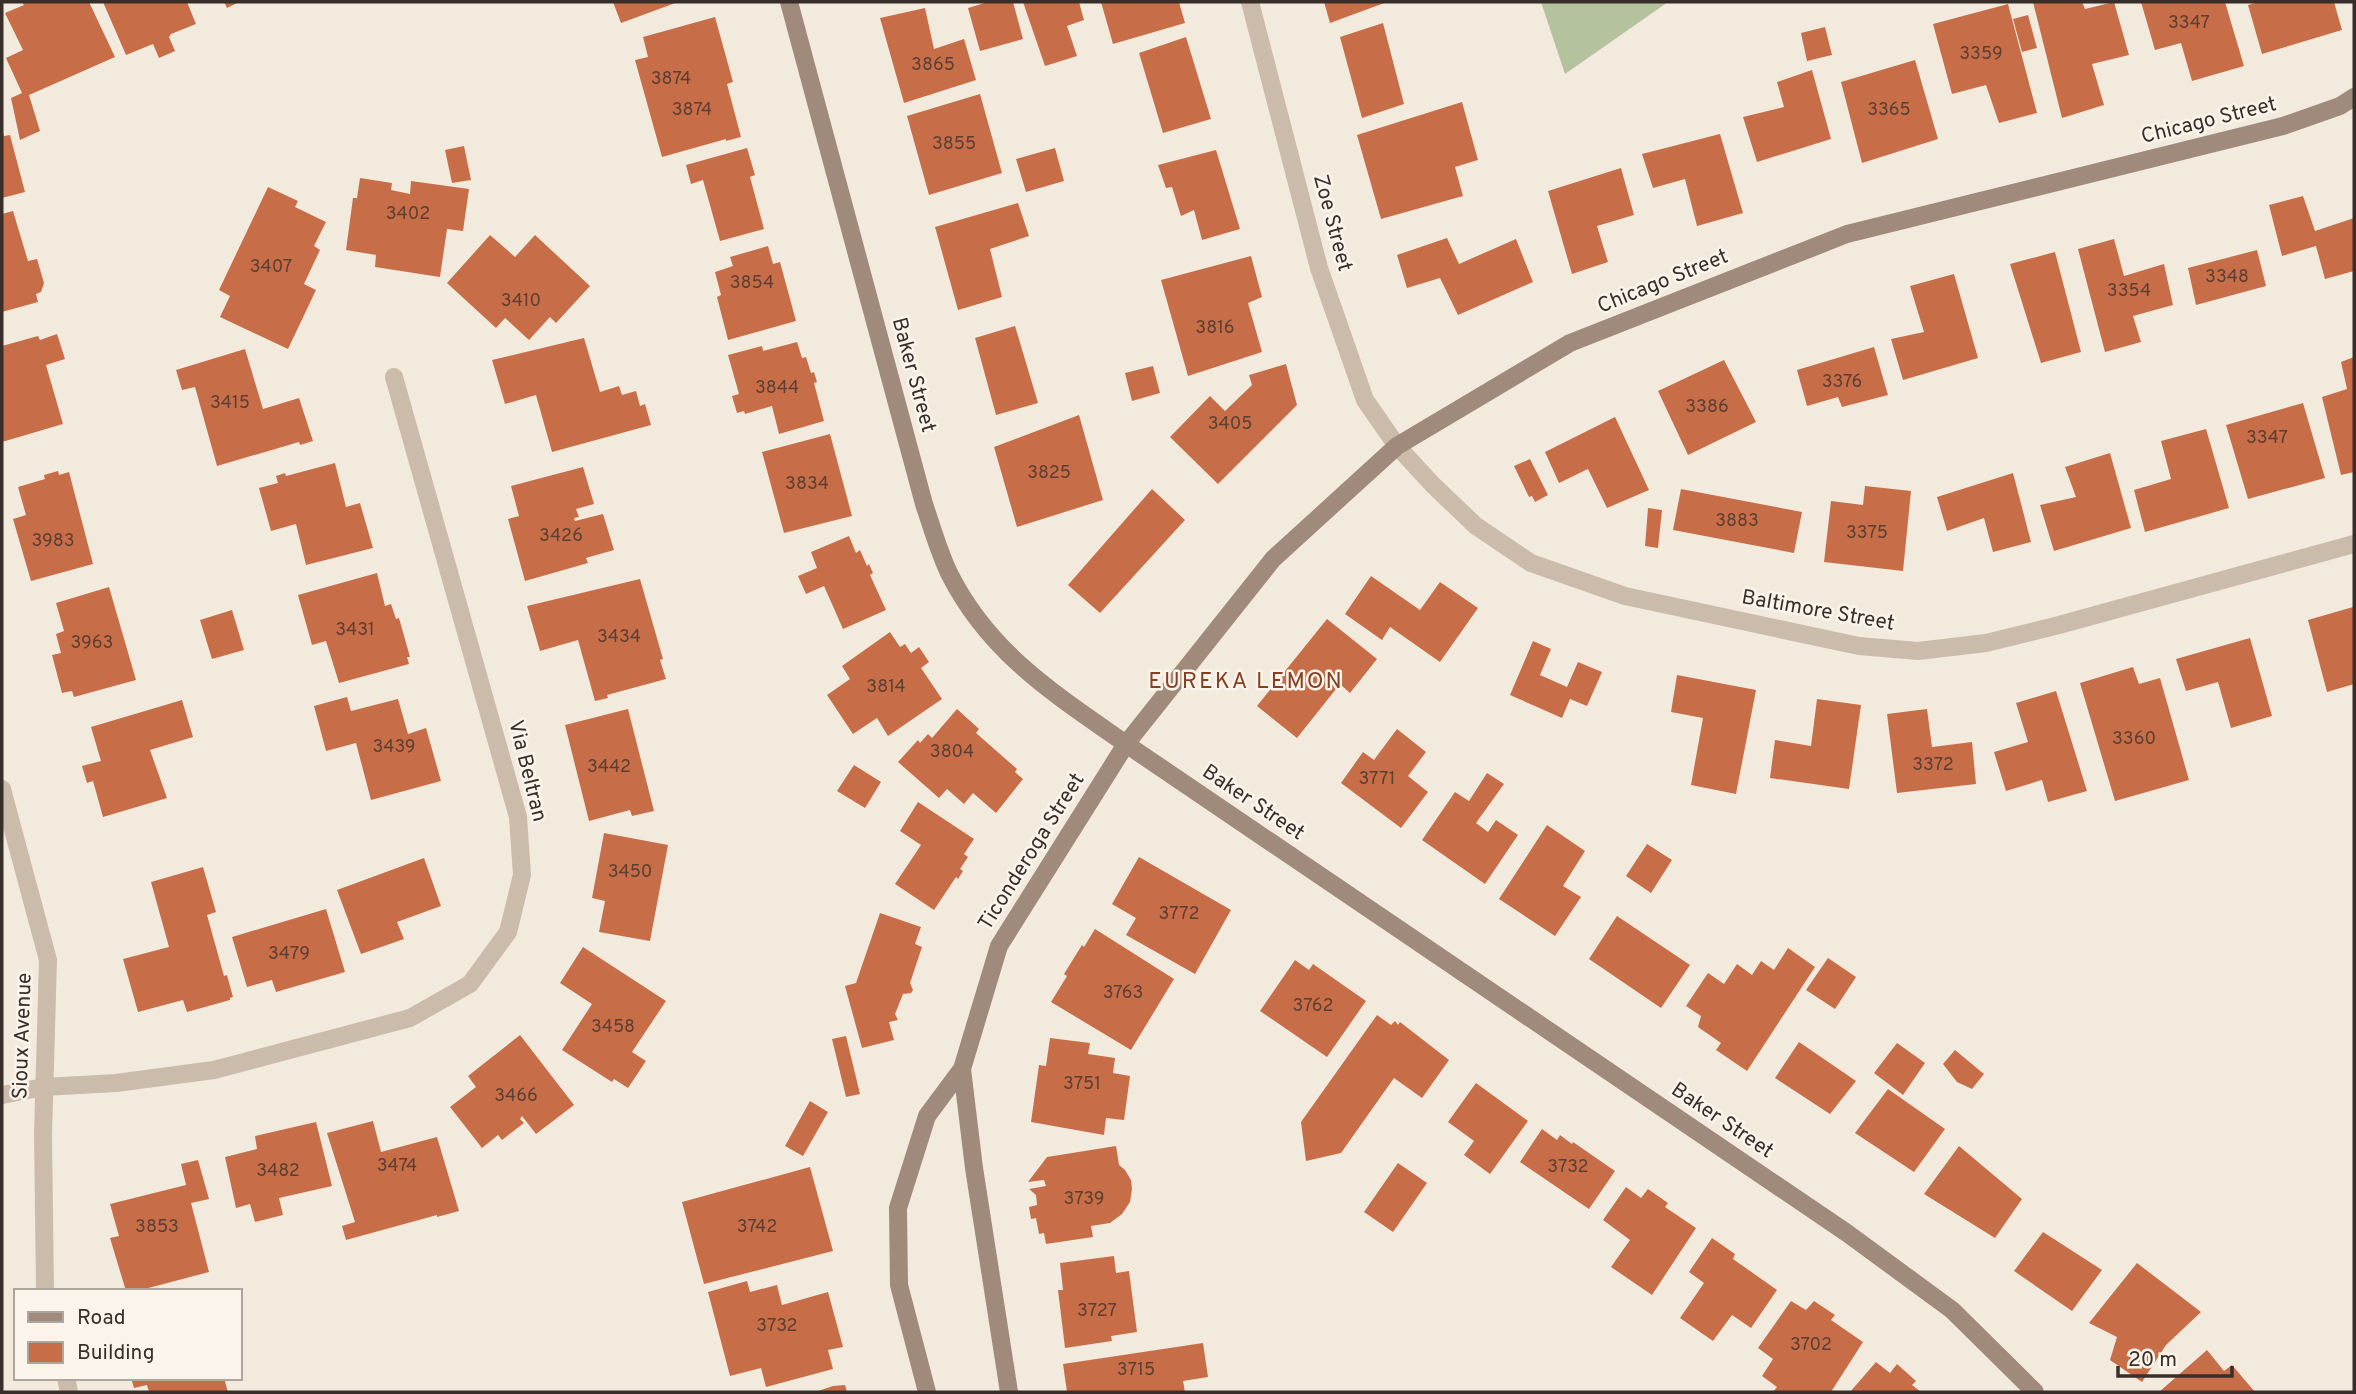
<svg xmlns="http://www.w3.org/2000/svg" width="2356" height="1394" viewBox="0 0 2356 1394" font-family="Overpass,sans-serif">
<style>
.green{fill:#b4c29e}
.building{fill:#c76e49}
.lines{fill:none;stroke-linecap:round;stroke-linejoin:round}
.street{stroke:#cbbbaa;stroke-width:18}
.secondary{stroke:#9f8a7b;stroke-width:18}
.labels{text-anchor:middle;dominant-baseline:central;stroke-width:5;stroke-linejoin:round;paint-order:stroke}
.number-label{font-size:18px;fill:#5c3f32}
.street-label{font-size:21px;fill:#392f2a;stroke:#faf4eb}
.neighbourhood-label{font-size:23px;letter-spacing:2px;fill:#894022;stroke:#faf4eb}
</style>
<rect width="100%" height="100%" fill="#f3eade"/>
<path class="green" d="M1541,2H1668L1565,74Z"/>
<g class="building">
<path d="M22,2H89L115,57L29,95L40,131L20,140L11,98L22,93L6,58L23,50L5,13L24,5Z"/>
<path d="M103,2H187L196,24L171,34L169,37L175,51L159,58L153,44L126,55Z"/>
<path d="M224,2H239L227,8Z"/>
<path d="M613,2H678L621,23Z"/>
<path d="M988,2H1013L1023,39L980,51L968,8Z"/>
<path d="M1023,2H1079L1084,20L1067,26L1077,56L1045,66Z"/>
<path d="M1101,2H1179L1185,23L1113,44Z"/>
<path d="M1324,2H1387L1330,23Z"/>
<path d="M2033,2H2082L2085,9L2114,2L2129,55L2092,64L2104,105L2062,118Z"/>
<path d="M2141,2H2225L2244,66L2192,81L2181,43L2155,50Z"/>
<path d="M2259,2H2334L2342,30L2262,54L2248,5Z"/>
<path d="M2008,4L2037,113L1999,123L1986,85L1952,94L1933,24Z"/>
<path d="M925,8L934,49L964,39L976,80L904,103L880,18Z"/>
<path d="M2028,15L2037,48L2022,52L2013,19Z"/>
<path d="M715,17L733,82L727,84L741,137L726,141V139L662,157L635,60L648,57L643,37Z"/>
<path d="M1383,23L1404,104L1362,118L1340,37Z"/>
<path d="M1825,27L1832,55L1807,61L1801,33Z"/>
<path d="M1186,37L1211,119L1163,133L1139,53Z"/>
<path d="M1915,60L1938,139L1862,163L1841,82Z"/>
<path d="M1812,70L1831,139L1757,162L1743,117L1784,107L1777,82Z"/>
<path d="M980,94L1002,173L929,195L907,116Z"/>
<path d="M1462,102L1478,160L1455,167L1463,196L1381,219L1357,135Z"/>
<path d="M2,130L4,136L10,135L25,192L2,198Z"/>
<path d="M1720,134L1743,213L1697,226L1685,179L1653,188L1642,154Z"/>
<path d="M464,146L471,180L452,183L445,150Z"/>
<path d="M747,148L755,175L750,177L764,229L720,241L703,180L691,184L686,165Z"/>
<path d="M1055,148L1064,181L1026,192L1016,159Z"/>
<path d="M1216,150L1240,229L1202,240L1194,210L1181,216L1172,187L1166,188L1158,165Z"/>
<path d="M1621,168L1634,215L1597,226L1608,262L1572,274L1548,191Z"/>
<path d="M360,178L392,183L391,190L410,194L411,181L469,189L463,231L447,229L440,277L375,267L376,255L346,250L353,198H357Z"/>
<path d="M268,187L298,201L295,207L326,222L314,246L320,250L304,284L316,290L288,349L220,317L230,296L219,290Z"/>
<path d="M2303,196L2315,231L2354,218V271L2325,279L2316,246L2282,256L2269,205Z"/>
<path d="M1018,203L1029,236L990,249L1002,297L958,310L935,227Z"/>
<path d="M13,211L28,261L37,259L44,283L41,292L36,294L38,302L2,312V214Z"/>
<path d="M490,235L515,257L535,235L590,286L556,323L550,317L529,340L505,318L496,328L447,283Z"/>
<path d="M1447,238L1459,264L1516,239L1533,282L1458,315L1440,278L1407,288L1397,255Z"/>
<path d="M2114,239L2124,276L2164,264L2173,305L2133,316L2141,342L2105,352L2078,249Z"/>
<path d="M768,246L773,264L780,262L796,321L728,340L717,297L721,295L715,272L733,266L730,257Z"/>
<path d="M2257,250L2266,286L2196,305L2188,268Z"/>
<path d="M2055,252L2081,352L2041,363L2010,264Z"/>
<path d="M1251,256L1262,297L1248,303L1262,352L1188,376L1161,280Z"/>
<path d="M1954,274L1978,358L1903,380L1891,339L1924,332L1910,286Z"/>
<path d="M1015,326L1038,403L996,415L975,338Z"/>
<path d="M57,334L65,359L46,365L63,424L2,442V346L38,336L40,340Z"/>
<path d="M584,338L600,392L619,386L622,395L636,391L640,406L645,404L651,425L552,452L536,395L505,404L492,360Z"/>
<path d="M797,342L802,358L806,357L811,373L814,372L817,382L814,383L824,421L779,434L772,406L745,414L744,411L737,413L732,396L739,394L728,355L762,346L763,351Z"/>
<path d="M1874,347L1888,395L1842,407L1838,397L1807,406L1797,370Z"/>
<path d="M245,349L263,409L299,398L313,441L300,445L299,442L217,466L195,387L182,390L176,370Z"/>
<path d="M2354,357V472L2341,475L2322,397L2347,389L2341,362Z"/>
<path d="M1724,360L1756,422L1688,455L1658,391Z"/>
<path d="M1286,364L1297,405L1218,484L1170,437L1210,396L1225,411L1252,385L1249,375Z"/>
<path d="M1153,366L1160,393L1132,401L1125,373Z"/>
<path d="M2303,403L2325,478L2248,499L2226,425Z"/>
<path d="M1079,415L1103,500L1017,527L994,447Z"/>
<path d="M1615,417L1649,490L1607,508L1588,469L1559,483L1545,452Z"/>
<path d="M2206,429L2229,508L2145,532L2134,490L2171,479L2161,441Z"/>
<path d="M830,434L852,516L784,533L762,452Z"/>
<path d="M2110,453L2131,528L2054,551L2040,505L2076,497L2065,467Z"/>
<path d="M1530,459L1548,495L1535,502L1532,496L1529,497L1514,466Z"/>
<path d="M335,463L346,507L360,503L373,548L306,565L296,524L271,531L259,488L278,483L276,476L285,473L286,476Z"/>
<path d="M583,467L594,504L576,509L579,517L574,518L575,521L603,514L614,550L586,558L588,563L525,581L508,519L519,516L511,486Z"/>
<path d="M58,471L59,475L69,472L93,564L31,581L13,519L26,515L18,487L45,479L44,475Z"/>
<path d="M2013,473L2031,542L1993,552L1984,518L1947,531L1937,497Z"/>
<path d="M1865,486L1911,491L1903,571L1824,562L1831,501L1863,505Z"/>
<path d="M1152,489L1185,520L1100,613L1068,585Z"/>
<path d="M1681,489L1802,512L1794,553L1673,530Z"/>
<path d="M1648,508L1662,510L1658,548L1645,546Z"/>
<path d="M849,536L856,553L860,550L867,566L869,564L873,573L870,575L886,610L843,629L824,586L806,594L798,576L817,568L811,552Z"/>
<path d="M377,573L385,606L391,604L396,619L399,618L410,657H407L409,664L339,683L326,641L312,645L298,595Z"/>
<path d="M1371,576L1420,610L1440,582L1478,608L1440,662L1390,627L1382,640L1345,614Z"/>
<path d="M640,579L663,659L660,660L666,679L607,695L608,698L595,701L578,640L540,651L527,606Z"/>
<path d="M109,587L136,680L74,697L72,691L62,693L52,655L61,653L56,634L64,631L56,603Z"/>
<path d="M2353,607L2354,684L2327,692L2308,620Z"/>
<path d="M232,610L244,650L212,659L200,620Z"/>
<path d="M1327,619L1377,659L1350,693L1340,684L1297,738L1257,706Z"/>
<path d="M890,632L900,647L905,644L911,653L919,647L929,662L921,668L942,699L888,736L877,718L853,734L827,695L850,679L842,666Z"/>
<path d="M2250,638L2272,716L2231,728L2218,682L2186,691L2176,659Z"/>
<path d="M1533,641L1551,649L1540,675L1567,687L1578,662L1602,672L1587,706L1570,699L1562,718L1510,695Z"/>
<path d="M2133,667L2139,684L2160,678L2189,780L2115,801L2080,683Z"/>
<path d="M1677,675L1756,690L1736,794L1691,785L1703,718L1671,712Z"/>
<path d="M2056,691L2087,791L2048,802L2042,780L2006,791L1994,752L2028,742L2016,703Z"/>
<path d="M347,697L351,711L398,699L408,734L426,728L441,781L371,800L356,743L326,751L314,706Z"/>
<path d="M1817,699L1861,705L1849,789L1770,778L1775,740L1811,746Z"/>
<path d="M182,700L193,737L150,750L167,798L103,817L93,781L87,783L82,766L101,761L91,727Z"/>
<path d="M628,709L654,811L632,816L630,810L589,821L565,725Z"/>
<path d="M957,709L979,729L976,733L1017,769L1015,772L1023,779L996,813L973,793L964,804L947,789L939,798L898,762L918,740L920,743L928,734L932,738Z"/>
<path d="M1927,709L1932,747L1972,742L1976,784L1897,793L1887,714Z"/>
<path d="M1397,729L1426,752L1408,776L1428,792L1401,828L1341,783L1363,752L1374,760Z"/>
<path d="M854,765L881,782L865,808L837,791Z"/>
<path d="M1487,773L1504,784L1476,823L1488,832L1496,820L1518,835L1485,884L1422,840L1455,792L1469,801Z"/>
<path d="M918,802L974,839L964,854L968,857L960,869L963,871L958,879L956,877L934,910L895,884L921,845L900,831Z"/>
<path d="M1547,825L1585,851L1563,886L1581,897L1555,936L1499,899Z"/>
<path d="M604,833L668,845L650,941L599,932L605,901L592,898Z"/>
<path d="M1647,844L1672,860L1651,893L1626,876Z"/>
<path d="M1139,857L1231,910L1195,974L1126,935L1136,918L1112,904Z"/>
<path d="M424,858L441,906L397,922L404,939L361,954L337,890Z"/>
<path d="M203,867L216,912L207,915L224,976L227,975L233,997L230,998V1000L187,1012L183,1000L138,1012L123,959L169,947L151,882Z"/>
<path d="M326,909L345,972L276,992L272,980L247,987L232,937Z"/>
<path d="M880,913L921,927L915,944L922,947L910,983L913,990L911,993L903,994L895,1014L898,1020L889,1022L894,1040L862,1048L845,986L856,983Z"/>
<path d="M1617,916L1690,965L1661,1008L1589,959Z"/>
<path d="M1095,929L1174,979L1131,1050L1051,1002L1067,976L1064,974L1082,945L1084,947Z"/>
<path d="M583,947L666,1001L632,1052L646,1061L628,1088L614,1079L612,1082L562,1050L592,1004L560,983Z"/>
<path d="M1788,948L1815,967L1747,1071L1716,1050L1721,1043L1698,1027L1701,1016L1686,1006L1708,973L1724,984L1737,964L1752,975L1761,961L1774,970Z"/>
<path d="M1828,958L1856,977L1835,1009L1806,990Z"/>
<path d="M1295,960L1309,970L1313,964L1366,1001L1327,1057L1260,1011Z"/>
<path d="M1377,1015L1391,1025L1395,1021L1398,1025L1400,1022L1449,1060L1422,1098L1394,1078L1341,1153L1306,1161L1301,1122Z"/>
<path d="M520,1035L574,1105L536,1134L522,1116L520,1119L524,1123L502,1140L498,1135L482,1148L450,1107L476,1087L468,1076Z"/>
<path d="M846,1036L860,1094L846,1097L832,1039Z"/>
<path d="M1050,1038L1090,1043L1088,1054L1115,1058L1113,1073L1130,1076L1124,1120L1106,1118L1104,1135L1031,1122L1039,1065L1046,1066Z"/>
<path d="M1799,1042L1856,1081L1830,1114L1775,1078Z"/>
<path d="M1897,1043L1925,1063L1903,1095L1874,1073Z"/>
<path d="M1955,1050L1984,1074L1972,1089L1957,1082L1943,1064Z"/>
<path d="M1476,1083L1528,1121L1490,1174L1464,1155L1474,1141L1448,1122Z"/>
<path d="M1888,1089L1945,1129L1914,1172L1855,1133Z"/>
<path d="M810,1101L828,1112L803,1156L785,1146Z"/>
<path d="M373,1121L381,1152L437,1137L459,1211L437,1217V1215L346,1240L342,1226L355,1222L327,1133Z"/>
<path d="M316,1122L332,1186L279,1198L283,1215L255,1222L250,1204L236,1208L225,1157L257,1149L255,1136Z"/>
<path d="M1542,1129L1557,1140L1560,1135L1572,1144L1573,1142L1615,1171L1589,1209L1520,1162Z"/>
<path d="M1116,1146L1119,1165L1125,1170L1131,1180L1132,1189L1130,1202L1122,1214L1110,1223L1091,1226L1093,1237L1046,1244L1044,1233L1039,1234L1036,1218L1031,1219L1029,1207L1037,1205L1036,1195L1029,1189L1046,1186L1044,1180L1028,1182L1047,1157Z"/>
<path d="M1959,1146L2022,1199L1995,1238L1924,1194Z"/>
<path d="M198,1160L209,1199L191,1203L209,1272L137,1291H126L110,1238L119,1236L110,1204L186,1185L181,1164Z"/>
<path d="M1398,1163L1427,1183L1393,1232L1364,1212Z"/>
<path d="M810,1167L833,1251L704,1284L682,1202Z"/>
<path d="M1626,1187L1641,1198L1648,1189L1668,1203L1665,1207L1696,1228L1652,1295L1611,1267L1630,1240L1603,1220Z"/>
<path d="M2043,1232L2102,1270L2072,1311L2014,1271Z"/>
<path d="M1712,1238L1735,1254L1733,1259L1777,1290L1751,1328L1732,1315L1713,1341L1680,1318L1704,1283L1689,1272Z"/>
<path d="M1114,1256L1116,1273L1129,1271L1137,1332L1111,1336L1112,1341L1065,1348L1058,1290H1063L1060,1263Z"/>
<path d="M2137,1263L2201,1312L2166,1345L2142,1382L2110,1360L2117,1337L2089,1323Z"/>
<path d="M747,1281L750,1292L777,1285L782,1305L828,1292L843,1347L828,1350L833,1369L766,1387L761,1368L730,1376L708,1292Z"/>
<path d="M1791,1301L1806,1310L1814,1301L1835,1315L1831,1320L1863,1342L1831,1392H1773L1777,1387L1762,1376L1773,1359L1758,1348Z"/>
<path d="M1203,1343L1208,1377L1183,1381L1185,1392H1067L1063,1364Z"/>
<path d="M2207,1350L2224,1371L2232,1365L2255,1392H2159Z"/>
<path d="M1876,1362L1890,1373L1897,1364L1916,1381L1912,1385L1921,1392H1850Z"/>
<path d="M131,1378H224L228,1392H149L147,1385L134,1388Z"/>
<path d="M845,1385L847,1392H815L833,1386Z"/>
</g>
<g class="lines">
<g class="street">
<path d="M1250,2L1319,268L1365,400L1397,446L1433,485L1476,526L1531,563L1625,596L1859,646L1918,651L1986,643L2059,625L2354,544"/>
<path d="M2,789L48,960L43,1134L45,1291"/>
<path d="M2,1095L44,1087L116,1083L214,1070L410,1018L470,984L508,932L522,875L518,817L394,377"/>
<path d="M66,1378L69,1392"/>
</g>
<g class="secondary">
<path d="M789,2L924,504C932,527 939,553 950,575C990,654 1056,695 1126,744L1847,1233L1952,1310L2035,1392"/>
<path d="M962,1069L974,1168L1009,1392"/>
<path d="M927,1392L899,1285L898,1208L927,1116L962,1069L999,946L1126,744L1273,559L1397,446L1570,343L1847,234L2283,126L2340,106L2354,97"/>
</g>
</g>
<g class="labels">
<g class="number-label">
<text x="2189" y="23">3347</text>
<text x="1981" y="54">3359</text>
<text x="933" y="65">3865</text>
<text x="671" y="79">3874</text>
<text x="692" y="110">3874</text>
<text x="1889" y="110">3365</text>
<text x="954" y="144">3855</text>
<text x="408" y="214">3402</text>
<text x="271" y="267">3407</text>
<text x="2227" y="277">3348</text>
<text x="752" y="283">3854</text>
<text x="2129" y="291">3354</text>
<text x="521" y="301">3410</text>
<text x="1215" y="328">3816</text>
<text x="1842" y="382">3376</text>
<text x="777" y="388">3844</text>
<text x="230" y="403">3415</text>
<text x="1707" y="407">3386</text>
<text x="1230" y="424">3405</text>
<text x="2267" y="438">3347</text>
<text x="1049" y="473">3825</text>
<text x="807" y="484">3834</text>
<text x="1737" y="521">3883</text>
<text x="1867" y="533">3375</text>
<text x="561" y="536">3426</text>
<text x="53" y="541">3983</text>
<text x="355" y="630">3431</text>
<text x="619" y="637">3434</text>
<text x="92" y="643">3963</text>
<text x="886" y="687">3814</text>
<text x="2134" y="739">3360</text>
<text x="394" y="747">3439</text>
<text x="952" y="752">3804</text>
<text x="1933" y="765">3372</text>
<text x="609" y="767">3442</text>
<text x="1377" y="779">3771</text>
<text x="630" y="872">3450</text>
<text x="1179" y="914">3772</text>
<text x="289" y="954">3479</text>
<text x="1123" y="993">3763</text>
<text x="1313" y="1006">3762</text>
<text x="613" y="1027">3458</text>
<text x="1082" y="1084">3751</text>
<text x="516" y="1096">3466</text>
<text x="397" y="1166">3474</text>
<text x="1568" y="1167">3732</text>
<text x="278" y="1171">3482</text>
<text x="1084" y="1199">3739</text>
<text x="157" y="1227">3853</text>
<text x="757" y="1227">3742</text>
<text x="1097" y="1311">3727</text>
<text x="777" y="1326">3732</text>
<text x="1811" y="1345">3702</text>
<text x="1136" y="1370">3715</text>
</g>
<g class="street-label">
<text transform="translate(2209 121) rotate(-14)">Chicago Street</text>
<text transform="translate(1332 223) rotate(75)">Zoe Street</text>
<text transform="translate(1663 282) rotate(-22)">Chicago Street</text>
<text transform="translate(913 375) rotate(75)">Baker Street</text>
<text transform="translate(1818 611) rotate(10)">Baltimore Street</text>
<text transform="translate(527 771) rotate(76)">Via Beltran</text>
<text transform="translate(1253 803) rotate(34)">Baker Street</text>
<text transform="translate(1032 852) rotate(-58)">Ticonderoga Street</text>
<text transform="translate(23 1036) rotate(-88)">Sioux Avenue</text>
<text transform="translate(1722 1121) rotate(34)">Baker Street</text>
</g>
<g class="neighbourhood-label">
<text x="1246" y="682">EUREKA LEMON</text>
</g>
</g>
<rect width="2356" height="1394" fill="none" stroke="#392f2a" stroke-width="7"/>
<rect x="14" y="1289" width="228" height="91" fill="#faf4eb" stroke="#ada59e" stroke-width="2"/>
<rect x="28" y="1312" width="35" height="10" fill="#9f8a7b" stroke="#ada59e" stroke-width="2"/>
<text x="77" y="1324" font-size="21" fill="#392f2a">Road</text>
<rect x="28" y="1342" width="35" height="21" fill="#c76e49" stroke="#ada59e" stroke-width="2"/>
<text x="77" y="1359" font-size="21" fill="#392f2a">Building</text>
<path d="M2118 1366v10h114v-10" fill="none" stroke="#392f2a" stroke-width="3.5"/>
<text x="2128" y="1366" font-size="21" fill="#392f2a" stroke="#faf4eb" stroke-width="5" paint-order="stroke">20 m</text>
</svg>
